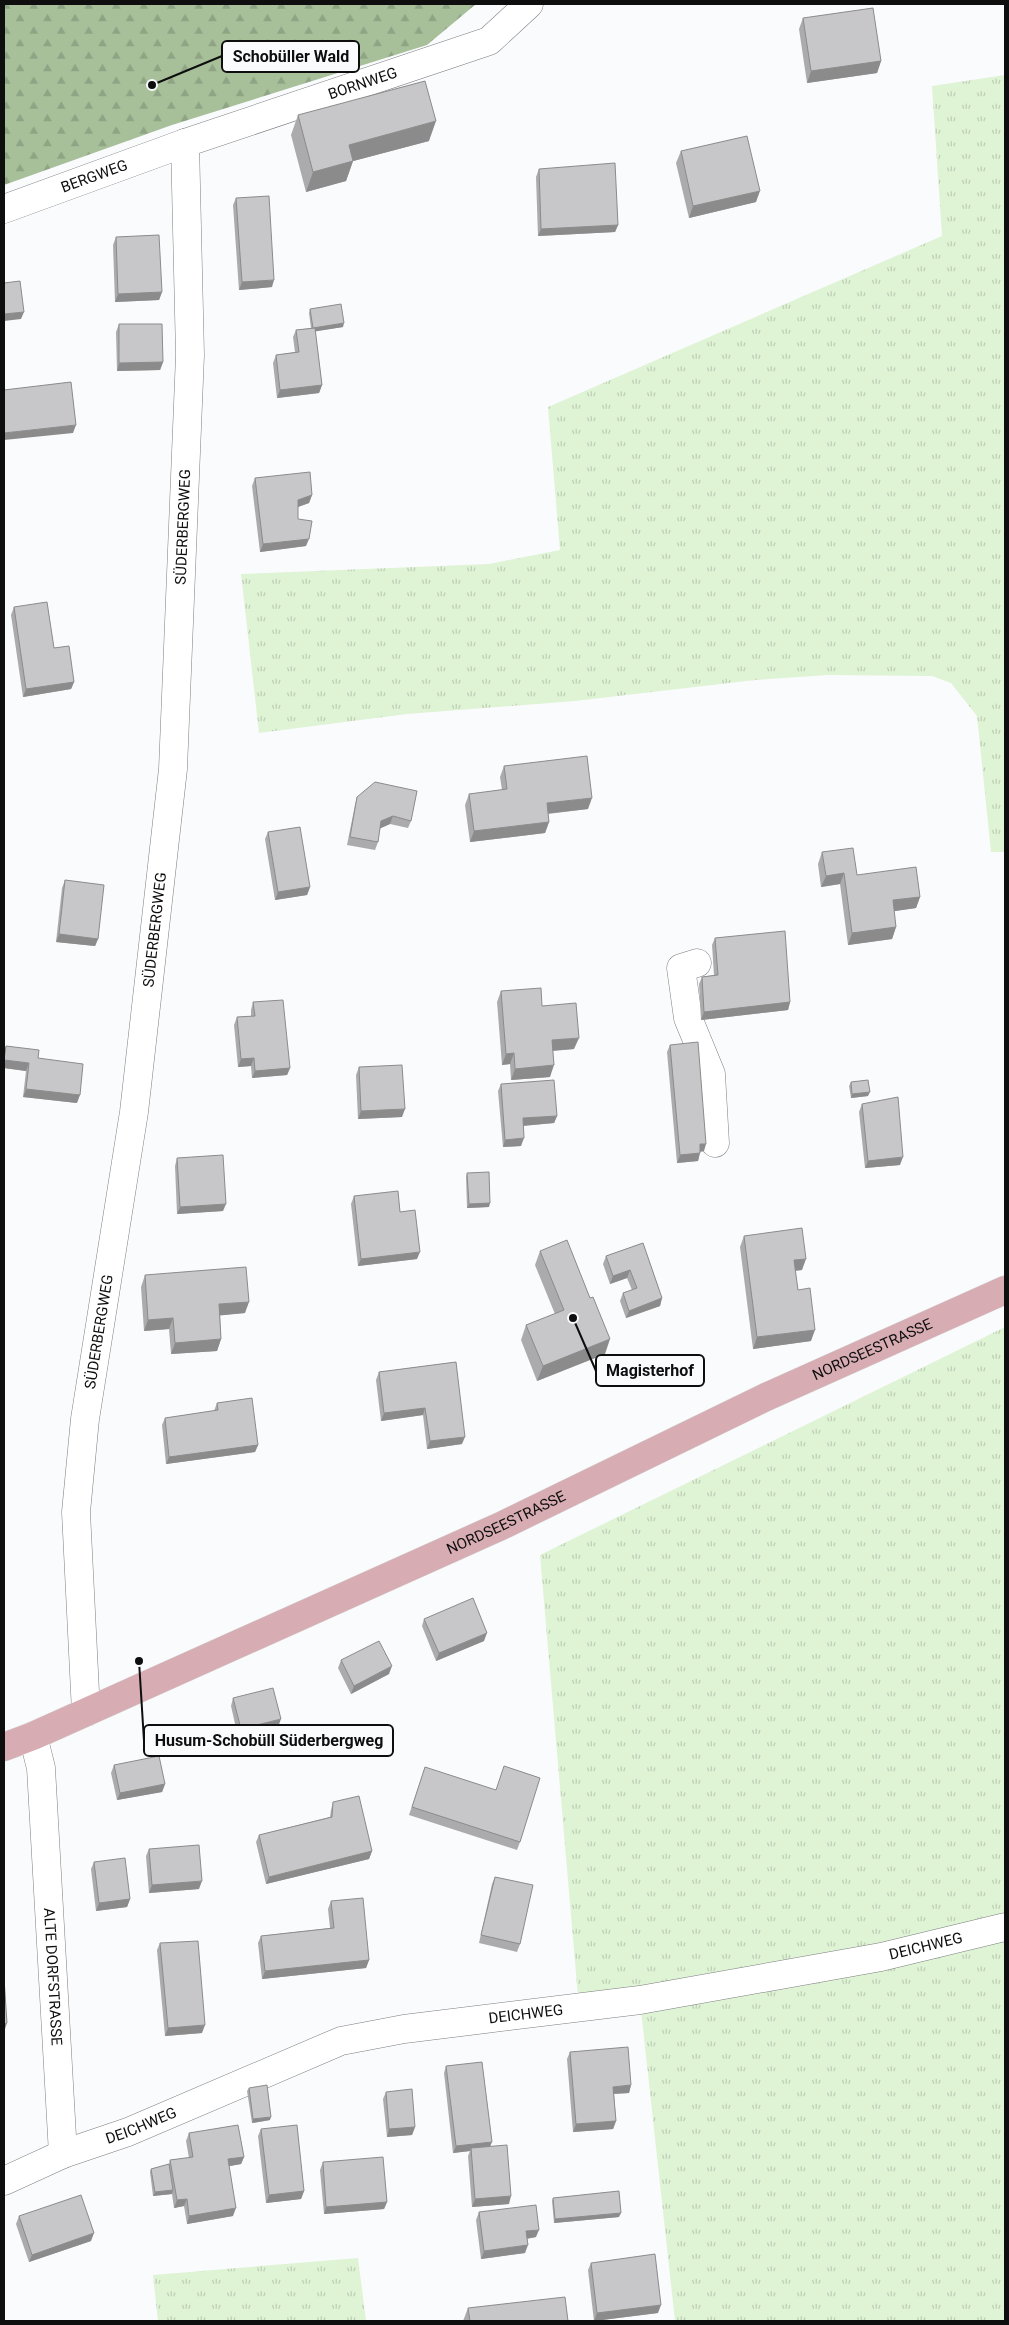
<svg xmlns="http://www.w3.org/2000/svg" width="1009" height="2325" viewBox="0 0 1009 2325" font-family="Roboto,sans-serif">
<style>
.grass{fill:url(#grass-tufts)}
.forest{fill:url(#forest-firs)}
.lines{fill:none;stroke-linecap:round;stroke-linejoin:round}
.minor-casing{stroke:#7d7e80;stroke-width:29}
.major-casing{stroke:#d8d8d8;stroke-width:29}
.minor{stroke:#fff;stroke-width:28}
.major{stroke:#d7acb2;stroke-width:28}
.wall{fill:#abaaac}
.shaded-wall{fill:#8b8b8c}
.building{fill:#c7c6c8;stroke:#8b8b8c}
.labels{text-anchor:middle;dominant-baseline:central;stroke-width:4.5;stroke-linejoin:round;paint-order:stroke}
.street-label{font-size:15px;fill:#0e0e0e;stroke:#fafbfd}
.leader{fill:none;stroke:#0e0e0e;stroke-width:2}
.callout-dot{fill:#0e0e0e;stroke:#fafbfd;stroke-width:2}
.callout{fill:#fafbfd;stroke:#0e0e0e;stroke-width:2}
.callout-label{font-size:16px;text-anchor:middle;font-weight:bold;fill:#0e0e0e}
</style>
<defs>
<pattern id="grass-tufts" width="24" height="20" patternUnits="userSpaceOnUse" patternTransform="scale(1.25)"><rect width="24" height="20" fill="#dff3d5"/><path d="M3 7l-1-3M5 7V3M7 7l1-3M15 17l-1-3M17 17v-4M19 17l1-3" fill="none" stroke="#becfb6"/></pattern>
<pattern id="forest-firs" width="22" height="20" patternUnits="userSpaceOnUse" patternTransform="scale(1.25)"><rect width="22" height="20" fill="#a7c09a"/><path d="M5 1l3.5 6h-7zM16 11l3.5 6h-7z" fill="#8fa484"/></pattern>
</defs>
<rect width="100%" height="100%" fill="#fafbfd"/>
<g class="grass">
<path d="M1005,75V852H991L977,716L951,683L932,676L828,675L755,680L575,701L407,714L259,733L241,574L489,564L560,550L548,407L942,236L932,86Z"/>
<path d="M1005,1327V2321H675L640,2001L579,2008L540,1555Z"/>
<path d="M358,2258L366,2321H158L153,2275Z"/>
</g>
<path class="forest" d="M4,4H476L427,45L172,125L4,185Z"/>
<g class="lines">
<g class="minor-casing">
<g id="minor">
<path id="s1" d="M4,209L185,143L489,41L529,4"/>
<path d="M697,963L681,968L688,1018L711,1074L715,1143"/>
<path id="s2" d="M86,1712L76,1512L85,1419L134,1112L173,769L190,355L185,143"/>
<path id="s3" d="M33,1736L41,1768L63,2154"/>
<path id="s4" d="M4,2181L63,2154L128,2132L341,2041L404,2029L640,2000L881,1957L1005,1927"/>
</g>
</g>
<g class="major-casing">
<g id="major">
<path id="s5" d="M4,1747L33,1736L501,1526L766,1397L1005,1290"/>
</g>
</g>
<use href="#minor" class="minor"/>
<use href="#major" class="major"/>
</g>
<g class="wall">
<path d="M803,18L881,61L877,73L807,83L799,29Z"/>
<path d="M298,115L429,141L353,161L346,181L306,192L291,135Z"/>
<path d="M681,151L756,202L689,218L676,163Z"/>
<path d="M539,169L618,225L615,232L538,236L536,177Z"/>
<path d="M236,198L272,287L239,290L233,205Z"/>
<path d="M116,237L162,292L159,300L115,302L113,245Z"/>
<path d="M310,309L343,327L315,331L322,385L319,393L277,398L273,363L276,355L295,352L293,337L296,330L311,328L309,313Z"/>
<path d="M119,324L163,362L160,370L117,371L116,332Z"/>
<path d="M255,478L312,495L309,503L298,507V519L306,546L260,552L252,486Z"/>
<path d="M14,607L54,648L74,682L71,689L23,697L11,615Z"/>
<path d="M504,766L588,809L548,814L549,822L545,833L470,842L465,805L469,794L502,790L500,777Z"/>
<path d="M357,797L411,821L408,828L390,824L380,828L378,842L375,850L347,845L355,805Z"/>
<path d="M268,832L310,887L307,895L275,900L265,839Z"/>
<path d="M822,852L857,875L920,897L916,908L894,911L896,927L892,939L848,945L840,884L821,887L818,864Z"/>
<path d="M65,880L98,939L95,946L56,942L62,888Z"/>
<path d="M715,938L790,1002L788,1010L701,1020L699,984L702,977L714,975L712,945Z"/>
<path d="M501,991L542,1006L574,1049L553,1051L550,1077L511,1080L510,1064L502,1065L497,1002Z"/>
<path d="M253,1002L290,1068L287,1075L252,1078L251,1066L238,1067L234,1025L237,1017L251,1016V1010Z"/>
<path d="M670,1045L704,1151L700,1152L698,1161L677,1163L667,1052Z"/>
<path d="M6,1046L77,1103L23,1097L26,1071L4,1068V1052Z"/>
<path d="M359,1067L402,1117L358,1119L356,1075Z"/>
<path d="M851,1082L868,1096L851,1098L849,1086Z"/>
<path d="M501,1084L557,1116L554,1123L523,1126L521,1146L503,1147L498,1091Z"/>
<path d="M862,1104L900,1165L865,1168L859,1112Z"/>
<path d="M177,1158L223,1211L177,1214L175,1166Z"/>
<path d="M467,1173L489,1207L467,1208L466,1177Z"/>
<path d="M354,1196L400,1212L417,1259L358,1266L351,1204Z"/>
<path d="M744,1236L802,1270L795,1271L798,1290L811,1341L753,1349L740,1247Z"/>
<path d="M643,1243L662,1298L660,1306L626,1318L620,1301L623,1293L632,1290L627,1278L610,1284L603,1264L606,1256Z"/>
<path d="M540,1251L605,1354L537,1381L521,1340L526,1325L555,1314L535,1265Z"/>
<path d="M145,1275L245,1313L220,1315L221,1339L217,1351L171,1354L169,1329L144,1331L141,1287Z"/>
<path d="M456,1362L462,1444L427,1449L423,1415L381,1421L376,1380L379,1372Z"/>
<path d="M217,1403L258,1445L255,1452L166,1464L162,1425L165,1418L214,1411Z"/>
<path d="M424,1619L484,1641L436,1661L422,1626Z"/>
<path d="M341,1660L389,1674L351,1694L338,1668Z"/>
<path d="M233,1698L278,1727L238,1737L231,1706Z"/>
<path d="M114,1765L165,1784L162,1792L117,1800L111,1773Z"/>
<path d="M425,1767L520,1842L517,1850L409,1815Z"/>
<path d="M333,1802L372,1851L369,1859L266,1884L256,1842L259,1835L330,1817L331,1810Z"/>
<path d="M149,1849L199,1889L149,1893L146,1856Z"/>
<path d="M94,1862L130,1899L127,1907L96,1911L91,1869Z"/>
<path d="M495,1877L520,1944L517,1952L479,1943L492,1884Z"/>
<path d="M331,1901L369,1960L366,1968L262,1979L258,1943L261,1936L330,1928L328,1909Z"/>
<path d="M160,1943L202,2033L165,2036L157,1950Z"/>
<path d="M570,2052L631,2085L629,2093L614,2094L616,2121L613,2129L573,2132L567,2059Z"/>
<path d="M446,2066L490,2147L509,2204L472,2207L468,2156L470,2151L453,2153L444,2073Z"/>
<path d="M249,2088L270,2120L252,2123L247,2091Z"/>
<path d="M386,2092L415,2127L412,2135L387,2137L383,2099Z"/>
<path d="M261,2129L304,2191L301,2199L266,2203L258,2136Z"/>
<path d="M189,2133L244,2157L241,2164L229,2166L233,2216L187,2224L184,2206L174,2208L172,2194L153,2196L150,2172L151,2169L169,2164L170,2160L189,2158L186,2141Z"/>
<path d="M323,2162L387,2202L384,2209L324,2214L320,2170Z"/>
<path d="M553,2198L619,2217L554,2223L552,2201Z"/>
<path d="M479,2212L536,2237L527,2239L525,2253L481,2259L476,2220Z"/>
<path d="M19,2216L91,2241L29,2262L16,2224Z"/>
<path d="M591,2263L658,2313L594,2321L588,2270Z"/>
<path d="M468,2308L568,2321H463Z"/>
</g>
<g class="shaded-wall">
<path d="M881,61L877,73L807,83L811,71Z"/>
<path d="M436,121L429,141L342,164L349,145Z"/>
<path d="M353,161L346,181L306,192L313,172Z"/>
<path d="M760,191L756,202L689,218L693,206Z"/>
<path d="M618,225L615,232L538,236L541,229Z"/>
<path d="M274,280L272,287L239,290L242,282Z"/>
<path d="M162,292L159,300L115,302L118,294Z"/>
<path d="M24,312L21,319L4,321V314Z"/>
<path d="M344,323L343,327L312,332L313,328Z"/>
<path d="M163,362L160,370L117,371L119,363Z"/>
<path d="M322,385L319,393L277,398L280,390Z"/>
<path d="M76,425L73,433L4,440V433Z"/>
<path d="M312,495L309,503L295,508L298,500Z"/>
<path d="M309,539L306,546L260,552L263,544Z"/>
<path d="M74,682L71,689L23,697L26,689Z"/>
<path d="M592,798L588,809L543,814L547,803Z"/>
<path d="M393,816L390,824L379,829L381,821Z"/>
<path d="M549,822L545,833L470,842L474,831Z"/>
<path d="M844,873L840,884L821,887L826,876Z"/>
<path d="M310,887L307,895L275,900L278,892Z"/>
<path d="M920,897L916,908L889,912L893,900Z"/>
<path d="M896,927L892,939L848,945L852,933Z"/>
<path d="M59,934L98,939L95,946L56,942Z"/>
<path d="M790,1002L788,1010L701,1020L704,1012Z"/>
<path d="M579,1038L574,1049L548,1051L552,1040Z"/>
<path d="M514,1053L510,1064L502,1065L506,1054Z"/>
<path d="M254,1058L251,1066L238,1067L241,1059Z"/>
<path d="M4,1060L29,1063L26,1071L4,1068Z"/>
<path d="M554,1065L550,1077L511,1080L515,1069Z"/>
<path d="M290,1068L287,1075L252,1078L255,1071Z"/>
<path d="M26,1089L80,1095L77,1103L23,1097Z"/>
<path d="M870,1092L868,1096L851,1098L852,1094Z"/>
<path d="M405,1109L402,1117L358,1119L361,1111Z"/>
<path d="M557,1116L554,1123L520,1126L523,1118Z"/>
<path d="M524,1138L521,1146L503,1147L505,1140Z"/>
<path d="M700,1144H706L704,1151L697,1152Z"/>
<path d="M700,1153L698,1161L677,1163L680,1155Z"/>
<path d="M903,1157L900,1165L865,1168L868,1161Z"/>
<path d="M490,1203L489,1207L467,1208L469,1204Z"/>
<path d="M226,1204L223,1211L177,1214L180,1207Z"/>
<path d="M420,1252L417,1259L358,1266L361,1259Z"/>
<path d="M806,1259L802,1270L790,1271L794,1260Z"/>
<path d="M630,1270L627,1278L610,1284L613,1276Z"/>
<path d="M662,1298L660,1306L626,1318L629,1311Z"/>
<path d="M249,1302L245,1313L215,1316L219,1304Z"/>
<path d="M173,1318L169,1329L144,1331L148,1320Z"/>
<path d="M815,1330L811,1341L753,1349L757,1337Z"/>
<path d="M221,1339L217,1351L171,1354L175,1343Z"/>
<path d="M610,1339L605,1354L537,1381L543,1366Z"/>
<path d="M425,1408L423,1415L381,1421L384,1413Z"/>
<path d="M465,1437L462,1444L427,1449L430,1441Z"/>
<path d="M258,1445L255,1452L166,1464L169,1457Z"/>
<path d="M487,1633L484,1641L436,1661L439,1653Z"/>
<path d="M392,1666L389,1674L351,1694L354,1686Z"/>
<path d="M281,1719L278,1727L238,1737L241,1729Z"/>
<path d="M165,1784L162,1792L117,1800L120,1793Z"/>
<path d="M372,1851L369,1859L266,1884L269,1877Z"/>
<path d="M202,1881L199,1889L149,1893L152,1885Z"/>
<path d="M130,1899L127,1907L96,1911L99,1903Z"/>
<path d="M369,1960L366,1968L262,1979L265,1971Z"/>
<path d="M7,2023L4,2032V2024Z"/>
<path d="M205,2025L202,2033L165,2036L168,2028Z"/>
<path d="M631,2085L629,2093L610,2094L613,2087Z"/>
<path d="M271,2117L270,2120L252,2123L253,2119Z"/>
<path d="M616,2121L613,2129L573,2132L576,2124Z"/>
<path d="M415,2127L412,2135L387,2137L389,2129Z"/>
<path d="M492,2142L489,2149L471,2148L470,2151L453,2153L456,2146Z"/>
<path d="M244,2157L241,2164L225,2167L228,2159Z"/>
<path d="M173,2190L172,2194L153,2196L155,2192Z"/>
<path d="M304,2191L301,2199L266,2203L269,2195Z"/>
<path d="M511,2196L509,2204L472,2207L475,2199Z"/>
<path d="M187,2199L184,2206L174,2208L177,2200Z"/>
<path d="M387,2202L384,2209L324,2214L326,2207Z"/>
<path d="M236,2208L233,2216L187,2224L189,2216Z"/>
<path d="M621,2213L619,2217L554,2223L555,2219Z"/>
<path d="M539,2230L536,2237L523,2239L526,2231Z"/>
<path d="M94,2233L91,2241L29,2262L32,2255Z"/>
<path d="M528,2245L525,2253L481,2259L484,2251Z"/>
<path d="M661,2305L658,2313L594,2321L597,2313Z"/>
</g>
<g class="building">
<path d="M873,8L881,61L811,71L803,18Z"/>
<path d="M425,81L436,121L349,145L353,161L313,172L298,115Z"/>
<path d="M747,136L760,191L693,206L681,151Z"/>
<path d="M615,163L618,225L541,229L539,169Z"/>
<path d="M269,196L274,280L242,282L236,198Z"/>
<path d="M159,235L162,292L118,294L116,237Z"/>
<path d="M20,281L24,312L4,314V283Z"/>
<path d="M341,304L344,323L313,328L310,309Z"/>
<path d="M119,324H162L163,362L119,363Z"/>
<path d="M315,328L322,385L280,390L276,355L299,352L296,330Z"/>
<path d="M71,382L76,425L4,433V390Z"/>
<path d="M310,472L312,495L298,500V519L312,521L309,539L263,544L255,478Z"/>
<path d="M47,602L54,648L69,646L74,682L26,689L14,607Z"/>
<path d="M587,756L592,798L547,803L549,822L474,831L469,794L507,789L504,766Z"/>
<path d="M375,782L417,791L411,821L393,816L381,821L378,842L350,837L357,797Z"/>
<path d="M300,827L310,887L278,892L268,832Z"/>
<path d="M853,848L857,875L916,867L920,897L893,900L896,927L852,933L844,873L826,876L822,852Z"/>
<path d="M65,880L104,885L98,939L59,934Z"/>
<path d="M785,931L790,1002L704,1012L702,977L718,975L715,938Z"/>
<path d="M541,988L542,1006L576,1003L579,1038L552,1040L554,1065L515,1069L514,1053L506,1054L501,991Z"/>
<path d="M283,1000L290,1068L255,1071L254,1058L241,1059L237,1017L255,1016L253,1002Z"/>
<path d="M698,1042L706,1144H700V1153L680,1155L670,1045Z"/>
<path d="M6,1046L39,1050L38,1058L83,1064L80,1095L26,1089L29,1063L4,1060Z"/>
<path d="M402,1065L405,1109L361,1111L359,1067Z"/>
<path d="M554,1080L557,1116L523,1118L524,1138L505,1140L501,1084Z"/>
<path d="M868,1080L870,1092L852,1094L851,1082Z"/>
<path d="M898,1097L903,1157L868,1161L862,1104Z"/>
<path d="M223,1155L226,1204L180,1207L177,1158Z"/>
<path d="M489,1172L490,1203L469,1204L467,1173Z"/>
<path d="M398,1191L400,1212L415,1210L420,1252L361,1259L354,1196Z"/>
<path d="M802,1228L806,1259L794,1260L798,1290L810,1288L815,1330L757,1337L744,1236Z"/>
<path d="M567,1240L590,1298L593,1297L610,1339L543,1366L526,1325L564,1310L540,1251Z"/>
<path d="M643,1243L662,1298L629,1311L623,1293L637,1288L630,1270L613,1276L606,1256Z"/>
<path d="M246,1267L249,1302L219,1304L221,1339L175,1343L173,1318L148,1320L145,1275Z"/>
<path d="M456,1362L465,1437L430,1441L425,1408L384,1413L379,1372Z"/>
<path d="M252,1398L258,1445L169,1457L165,1418L218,1410L217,1403Z"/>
<path d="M473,1598L487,1633L439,1653L424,1619Z"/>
<path d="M379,1641L392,1666L354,1686L341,1660Z"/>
<path d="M273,1688L281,1719L241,1729L233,1698Z"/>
<path d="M159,1756L165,1784L120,1793L114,1765Z"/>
<path d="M504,1766L540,1778L520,1842L412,1807L425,1767L496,1790Z"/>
<path d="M359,1796L372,1851L269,1877L259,1835L332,1817L333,1802Z"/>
<path d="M199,1845L202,1881L152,1885L149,1849Z"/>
<path d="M125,1858L130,1899L99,1903L94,1862Z"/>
<path d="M495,1877L533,1885L520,1944L481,1935Z"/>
<path d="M363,1898L369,1960L265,1971L261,1936L334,1928L331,1901Z"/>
<path d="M198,1941L205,2025L168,2028L160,1943Z"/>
<path d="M4,1978L7,2023L4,2024Z"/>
<path d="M628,2047L631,2085L613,2087L616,2121L576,2124L570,2052Z"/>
<path d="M482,2062L492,2142L456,2146L446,2066Z"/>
<path d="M267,2085L271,2117L253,2119L249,2088Z"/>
<path d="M412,2089L415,2127L389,2129L386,2092Z"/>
<path d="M238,2125L244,2157L228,2159L236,2208L189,2216L187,2199L177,2200L170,2160L193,2157L189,2133Z"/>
<path d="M297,2125L304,2191L269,2195L261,2129Z"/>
<path d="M507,2145L511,2196L475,2199L471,2148Z"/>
<path d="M383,2157L387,2202L326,2207L323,2162Z"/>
<path d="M169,2164L173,2190L155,2192L151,2169Z"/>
<path d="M619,2191L621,2213L555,2219L553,2198Z"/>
<path d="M81,2195L94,2233L32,2255L19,2216Z"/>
<path d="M536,2205L539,2230L526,2231L528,2245L484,2251L479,2212Z"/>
<path d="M655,2254L661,2305L597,2313L591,2263Z"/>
<path d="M565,2297L568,2321H470L468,2308Z"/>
</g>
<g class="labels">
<g class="street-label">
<text stroke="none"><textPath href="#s1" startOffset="380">BORNWEG</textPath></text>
<text stroke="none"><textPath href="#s1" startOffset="96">BERGWEG</textPath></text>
<text stroke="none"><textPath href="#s2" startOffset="1192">SÜDERBERGWEG</textPath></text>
<text stroke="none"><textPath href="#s2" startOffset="788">SÜDERBERGWEG</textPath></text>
<text stroke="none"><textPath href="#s2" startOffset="382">SÜDERBERGWEG</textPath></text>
<text stroke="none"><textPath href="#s5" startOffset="955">NORDSEESTRASSE</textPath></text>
<text stroke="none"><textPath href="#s5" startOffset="550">NORDSEESTRASSE</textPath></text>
<text stroke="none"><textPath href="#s4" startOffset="958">DEICHWEG</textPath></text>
<text stroke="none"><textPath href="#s3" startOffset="242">ALTE DORFSTRASSE</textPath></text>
<text stroke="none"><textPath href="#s4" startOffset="552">DEICHWEG</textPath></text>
<text stroke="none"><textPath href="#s4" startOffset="148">DEICHWEG</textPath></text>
</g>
</g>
<path class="leader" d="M152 85L222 56M573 1318L596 1371M139 1661L144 1741"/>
<g class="callout-dot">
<circle cx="152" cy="85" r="5"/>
<circle cx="573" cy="1318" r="5"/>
<circle cx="139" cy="1661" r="5"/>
</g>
<g class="callout">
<rect x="222" y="41" width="137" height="31" rx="5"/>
<rect x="596" y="1355" width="108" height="31" rx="5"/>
<rect x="144" y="1725" width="249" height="31" rx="5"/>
</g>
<g class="callout-label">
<text x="291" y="62">Schobüller Wald</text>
<text x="650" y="1376">Magisterhof</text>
<text x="269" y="1746">Husum-Schobüll Süderbergweg</text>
</g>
<rect width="1009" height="2325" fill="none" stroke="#0e0e0e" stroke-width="10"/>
</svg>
